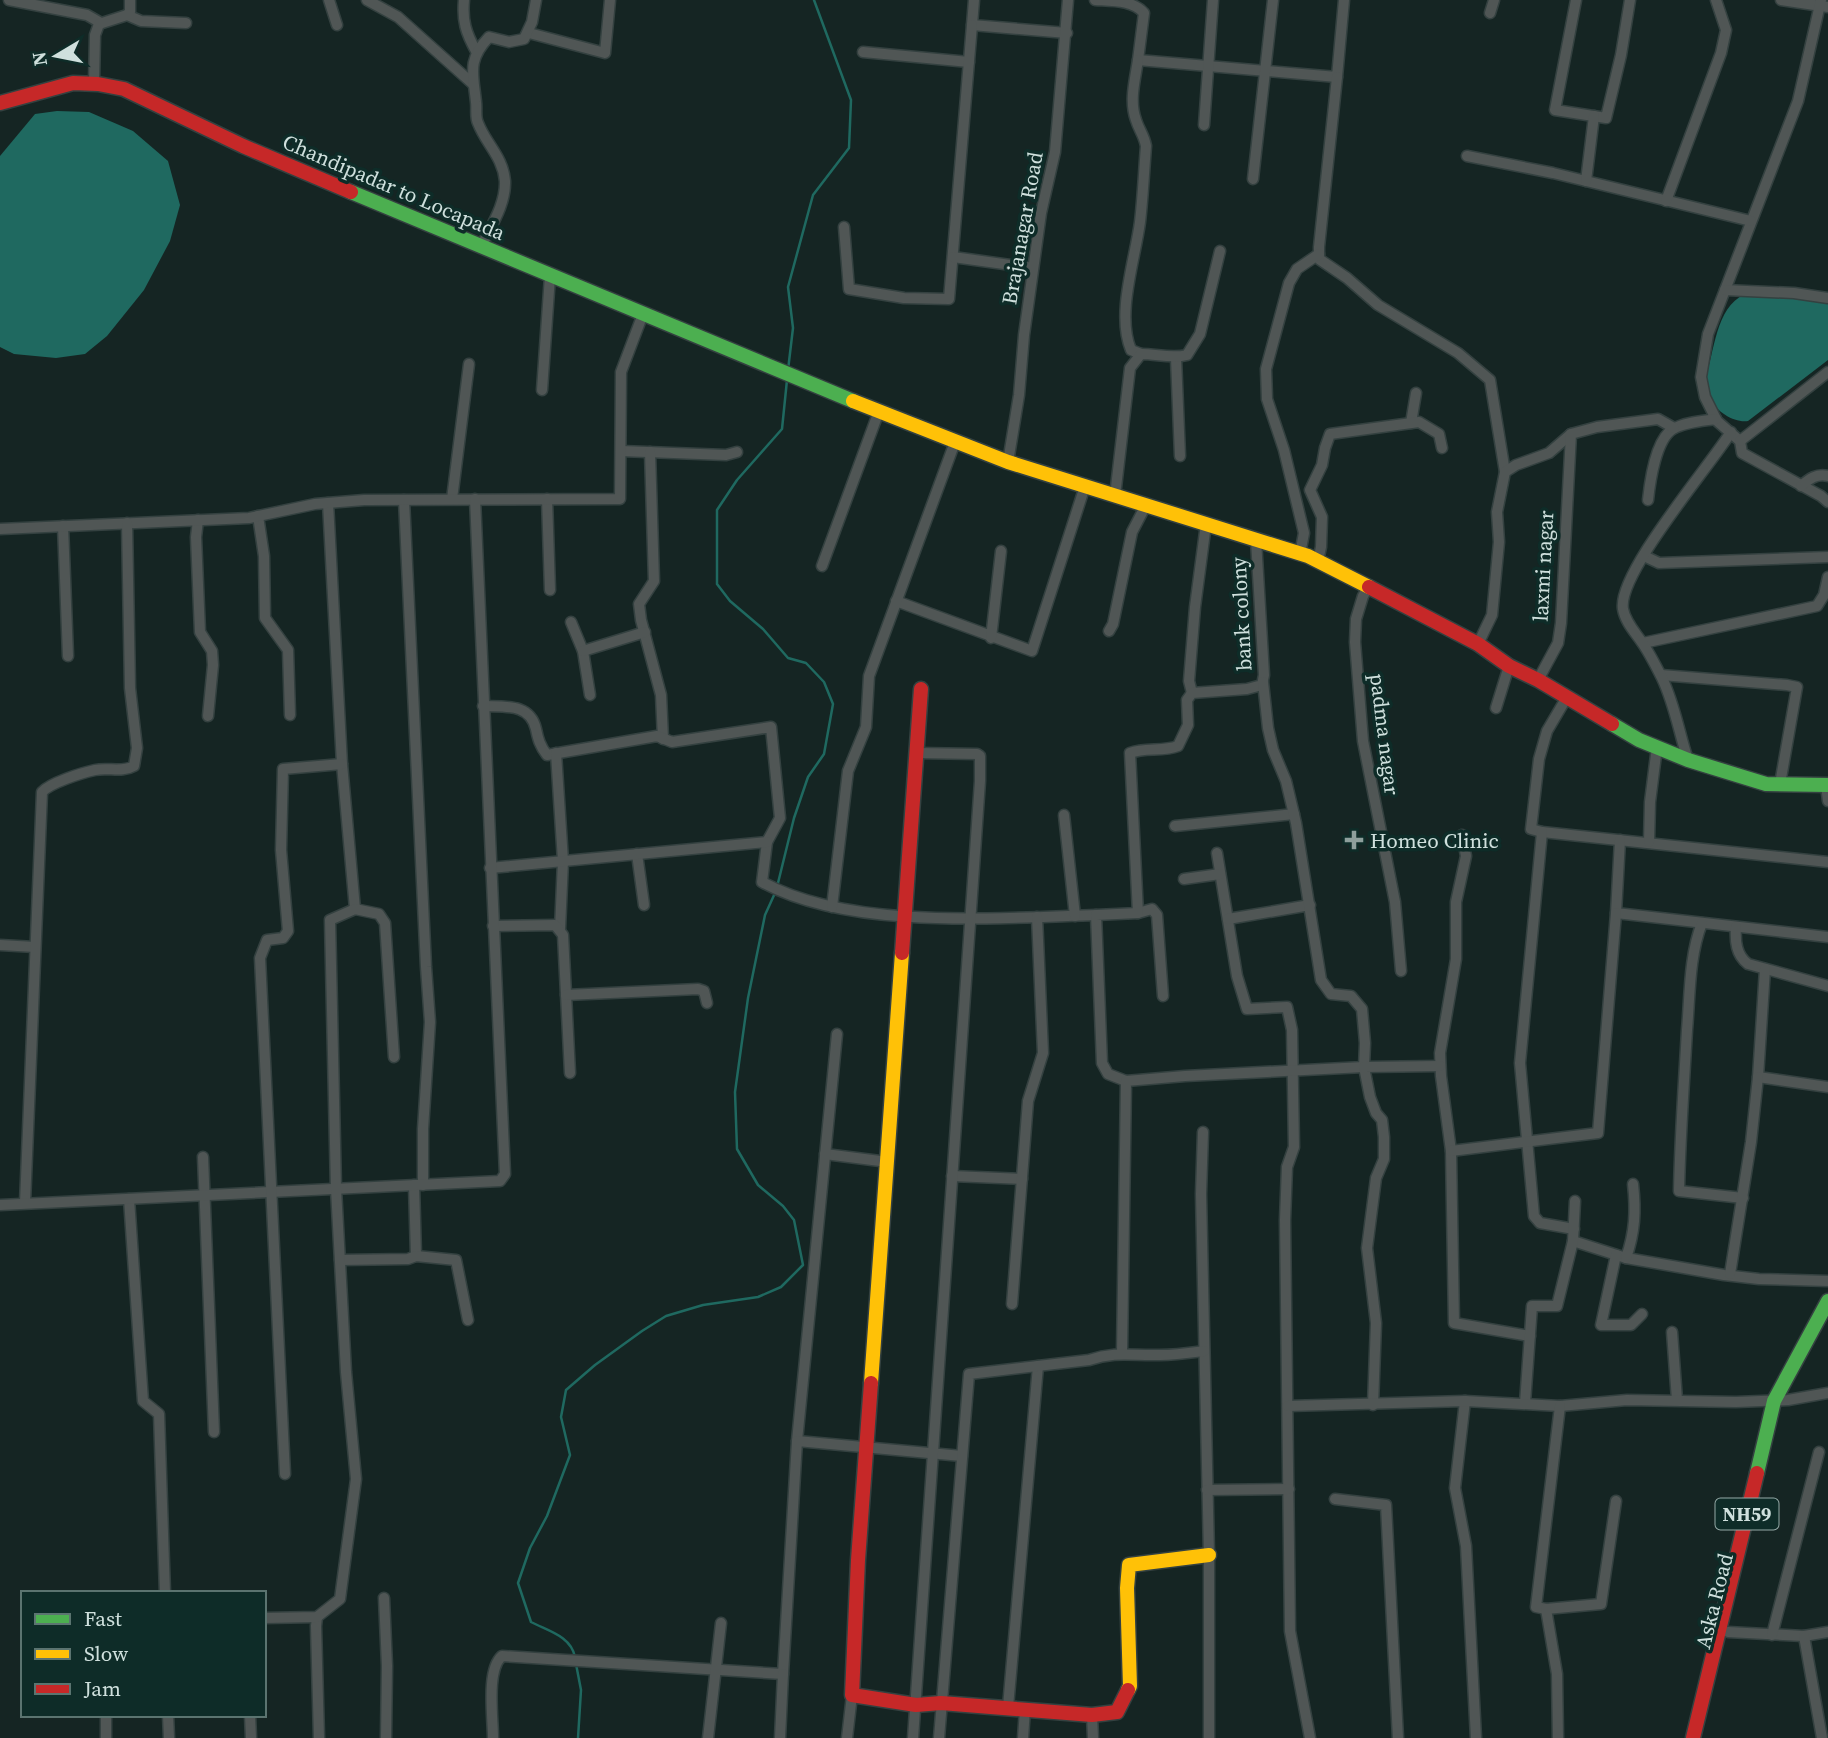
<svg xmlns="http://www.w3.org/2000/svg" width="1828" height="1738" viewBox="0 0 1828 1738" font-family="'Source Serif 4',serif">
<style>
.water{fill:#1f6960}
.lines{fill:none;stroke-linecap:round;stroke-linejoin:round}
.stream{stroke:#1f6960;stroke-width:2.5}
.street-casing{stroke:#344140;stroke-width:13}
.fast-casing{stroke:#344140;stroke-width:17}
.slow-casing{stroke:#344140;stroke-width:17}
.jam-casing{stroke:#344140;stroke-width:17}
.street{stroke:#505655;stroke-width:10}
.fast{stroke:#4caf50;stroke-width:14}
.slow{stroke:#ffc107;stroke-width:14}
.jam{stroke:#c62828;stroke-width:14}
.poi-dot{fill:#8e9f9c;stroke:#0e2c28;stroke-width:2.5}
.labels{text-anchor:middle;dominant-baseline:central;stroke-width:7;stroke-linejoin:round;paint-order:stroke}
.shield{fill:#0e2c28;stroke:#95aaa7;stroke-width:2}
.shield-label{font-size:19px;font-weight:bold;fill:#cfe0dd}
.street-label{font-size:21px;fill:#cfe0dd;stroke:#0e2c28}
.poi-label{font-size:21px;fill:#cfe0dd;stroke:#0e2c28;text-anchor:start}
</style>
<rect width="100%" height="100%" fill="#152523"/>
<g class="water">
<path d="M57,111L89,112L133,131L168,161L180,205L170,241L144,290L107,336L85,354L56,358L14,354L0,347V156L35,114Z"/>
<path d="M1750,293L1828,301V360L1748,421C1735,423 1718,413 1711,400C1706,392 1706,381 1707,373C1715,346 1718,300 1750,293Z"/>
</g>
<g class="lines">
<g class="stream">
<path d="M788,370L793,328L788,287L813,195L849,148L851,100L814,0"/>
<path d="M777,887L794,818L808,777L824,754L833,704L824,682L806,663L788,658L763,629L730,601L717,584V510L737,480L782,429L787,380"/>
<path d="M575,1657C571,1636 548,1631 531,1622L518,1583L530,1548L547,1516L570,1455L561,1417L566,1390L595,1365L642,1331L666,1316L703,1305L758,1297L781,1287L803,1265L794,1220L783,1206L758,1185L737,1149L735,1092L748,998L765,915L775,893"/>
<path d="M576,1664L581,1690L578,1738"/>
</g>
<g class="street-casing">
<g id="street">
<path d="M9,0L87,15L101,23"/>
<path d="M329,0L337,25"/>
<path d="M367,0L398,17L473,84"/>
<path d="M464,0C462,21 466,33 476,51"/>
<path d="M974,0L972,25L1067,33"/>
<path d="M1095,0C1112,1 1133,0 1144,13L1138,60L1337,77L1344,0"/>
<path d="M1576,0L1555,110L1606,118L1621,55L1630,0"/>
<path d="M1781,0L1828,7"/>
<path d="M1821,0L1798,101L1708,334L1701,377L1705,397L1717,421L1740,441L1742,453L1821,496L1828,502"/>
<path d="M1490,13L1494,0"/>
<path d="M127,15L141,21L186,23"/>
<path d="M529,33L605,53L610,0"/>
<path d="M863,52L969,62"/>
<path d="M1138,60C1135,80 1129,101 1136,120C1139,130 1144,135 1146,146C1144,171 1143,196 1140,222C1135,260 1116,314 1131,350L1141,354"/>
<path d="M1337,77L1319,247V259L1347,278L1378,305L1458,353L1490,380L1505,472"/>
<path d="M94,83L95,35L99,24L127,15L130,12V0"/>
<path d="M1204,125L1213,0"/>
<path d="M1467,156L1553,173L1751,221"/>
<path d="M1253,179L1273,0"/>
<path d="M1586,181L1594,116"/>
<path d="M1666,201L1721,53L1726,30L1716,0"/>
<path d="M844,227L849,289L904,298L949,299L972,25"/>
<path d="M481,247C491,226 506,204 505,181C503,157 486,144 478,123C475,117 477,109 476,102C473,73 467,60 489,37L509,42L524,39L532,22L536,0"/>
<path d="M953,257L1033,268"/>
<path d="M1725,290L1794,293L1828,298"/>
<path d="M1176,358L1180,456"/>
<path d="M542,390L550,276"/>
<path d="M1411,423L1416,393"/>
<path d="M1740,441L1828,372"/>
<path d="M621,451L726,455L737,452"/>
<path d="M650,452L654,581L639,604L641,620L661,695L663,739"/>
<path d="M1008,462L1019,395L1024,335L1041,213L1055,152L1068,0"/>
<path d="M1801,486C1809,479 1817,473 1828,476"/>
<path d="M1115,496L1130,368L1141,354C1157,354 1172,359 1187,355L1200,334L1220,251"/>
<path d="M452,499L469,364"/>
<path d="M547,499L550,590"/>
<path d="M404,500L426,967L430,1022L423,1129V1185"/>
<path d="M1648,500C1650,481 1656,439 1673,429C1685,422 1703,421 1716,419"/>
<path d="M328,503L342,764L355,909"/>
<path d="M258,516L264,556L265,618L288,650L290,715"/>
<path d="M198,520L196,537L200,632L212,651L213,665L208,716"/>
<path d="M63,526L68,656"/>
<path d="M0,529L249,518L315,504L364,500L620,499L621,372L643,314"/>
<path d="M1300,554L1304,533L1284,450L1267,399L1266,369L1289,283L1297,269L1319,254"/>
<path d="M1644,556L1659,563L1828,557"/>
<path d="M1318,561L1321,547L1322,517L1310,490L1322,465L1325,448L1330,434L1419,422L1439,434L1442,448"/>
<path d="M822,566L879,411"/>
<path d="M1369,586L1363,596L1356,619L1355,642L1363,741L1395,902L1401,971"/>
<path d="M896,601L1032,651L1085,486"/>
<path d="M571,622L583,651L590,695"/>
<path d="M1109,631L1113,624L1132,532L1146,505"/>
<path d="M991,638L1001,551"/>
<path d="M1643,643L1817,606L1824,595L1828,577"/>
<path d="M1478,644L1492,615L1499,542L1497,512L1505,472L1516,465L1549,453L1571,434"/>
<path d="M583,651L645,632"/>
<path d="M1661,675L1787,685L1797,687L1780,784"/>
<path d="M1538,680L1558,643L1561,623L1571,434L1597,427L1658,419L1674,428"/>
<path d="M1192,693L1189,681L1195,607L1206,524"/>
<path d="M1567,697L1547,731L1539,759L1531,829L1542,832L1828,862"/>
<path d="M483,706C505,707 530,703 536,729C538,739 540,746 547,755L657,736L672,742L771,727L780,818L767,842L762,882C849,930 998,918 1096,915"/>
<path d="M1496,708L1509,666"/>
<path d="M556,753L563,861L560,929"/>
<path d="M1688,760C1679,733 1675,705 1662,678C1656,666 1649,652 1641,641C1634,631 1625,621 1623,609C1617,574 1709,467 1731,432"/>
<path d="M1826,785L1828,801"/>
<path d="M1064,815L1075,916"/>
<path d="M1175,826L1294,814"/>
<path d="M1542,832L1520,1063L1534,1216L1540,1223L1574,1229"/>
<path d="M1462,835L1466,856L1456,902V959L1440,1053L1441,1076L1451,1151L1454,1323L1530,1336"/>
<path d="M1620,840L1616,913L1828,937"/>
<path d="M1649,842L1650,802L1657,747"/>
<path d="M1217,853L1237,976L1247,1009L1287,1007L1292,1030L1294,1147L1287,1167L1285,1220L1290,1631L1310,1738"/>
<path d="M637,854L644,905"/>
<path d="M490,868L767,842"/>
<path d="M1184,879L1220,874"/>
<path d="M832,907L848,771L866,727L869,676L955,442"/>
<path d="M1138,913L1152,909L1157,915L1163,996"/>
<path d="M1228,919L1310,905"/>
<path d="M1702,923C1689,956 1690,995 1687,1030C1684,1084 1680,1137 1679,1191L1743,1198"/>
<path d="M493,926L555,925L563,935L570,1073"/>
<path d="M1736,927C1735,941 1736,955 1748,964L1828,986"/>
<path d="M0,945L35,947"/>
<path d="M1765,969L1758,1077L1828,1087"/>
<path d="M566,995L698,989L704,991L707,1003"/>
<path d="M1126,1081L1108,1074L1102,1063L1096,915L1138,913L1130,753C1145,747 1163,752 1178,746L1188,725L1187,700L1192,693L1247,689L1262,685L1264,675L1256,540"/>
<path d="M1203,1132L1201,1194L1209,1555V1738"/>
<path d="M1451,1151L1598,1133L1616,913"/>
<path d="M825,1154L888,1162"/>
<path d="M203,1157L214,1432"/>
<path d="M952,1176L1022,1179"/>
<path d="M414,1185L416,1256"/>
<path d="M129,1199L143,1401L159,1414L165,1593"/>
<path d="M25,1203L42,792C50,783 81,773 95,770C108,767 122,773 134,766L137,748L130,688L127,523"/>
<path d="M0,1205L500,1181L505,1174L475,499"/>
<path d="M1573,1241L1626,1258L1724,1275L1759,1279L1828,1281"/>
<path d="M1616,1255L1601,1325H1631L1642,1314"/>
<path d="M1626,1258C1635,1232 1636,1211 1633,1184"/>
<path d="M340,1260L408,1259L416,1256L456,1260L468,1320"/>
<path d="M1730,1274L1751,1142L1758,1077"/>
<path d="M1012,1304L1028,1101L1043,1053L1037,917"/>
<path d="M1672,1332L1677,1400"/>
<path d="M1122,1353L1126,1081L1185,1076L1364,1067L1365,1043L1362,1009L1351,996L1331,994L1321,980L1296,823L1286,781L1273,750L1268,728L1263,682"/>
<path d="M1465,1401L1455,1488L1466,1546L1476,1738"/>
<path d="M1525,1403L1532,1306H1557L1573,1241L1575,1201"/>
<path d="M1373,1405L1376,1323L1367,1248L1376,1178L1384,1159V1137L1382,1120L1376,1113L1370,1097L1364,1067L1440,1066"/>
<path d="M1288,1406L1465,1401L1560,1406L1627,1400L1736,1402L1788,1400L1828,1393"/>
<path d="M1560,1406L1536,1607L1546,1609L1601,1604L1616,1501"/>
<path d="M797,1441L837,1034"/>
<path d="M285,1474L260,958L267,940L283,938L288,931L281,850L283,769L342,764"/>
<path d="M1207,1490L1289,1489"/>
<path d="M1335,1499L1386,1505L1398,1738"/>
<path d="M384,1598L387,1666L386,1738"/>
<path d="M1546,1609L1557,1674L1558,1738"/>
<path d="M317,1617L316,1626L319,1738"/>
<path d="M264,1618L317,1617L340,1599L356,1479L346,1372L336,1189L330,920L355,909L379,914L385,923L394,1057"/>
<path d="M1728,1632L1804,1636L1828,1632"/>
<path d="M1772,1635L1819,1452"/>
<path d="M1804,1636L1822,1738"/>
<path d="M1008,1707L1038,1366"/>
<path d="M106,1715V1738"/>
<path d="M168,1715L169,1738"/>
<path d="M250,1715L251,1738"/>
<path d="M1092,1715L1093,1738"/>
<path d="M493,1738C493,1717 486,1670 502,1656L783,1674L797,1441L962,1456"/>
<path d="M708,1738L721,1623"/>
<path d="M780,1738L783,1674"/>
<path d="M847,1738L852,1695"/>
<path d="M913,1738L980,781V756L977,754L918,753"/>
<path d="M939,1738L969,1374L1089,1360C1116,1351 1133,1356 1160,1355C1175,1355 1189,1353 1204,1351"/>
<path d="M1023,1738L1025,1709"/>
</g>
</g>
<g class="fast-casing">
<g id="fast">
<path d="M351,192L853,401"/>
<path d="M1612,724L1639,740L1688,760L1766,784L1828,785"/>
<path d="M1757,1473L1774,1401L1828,1301"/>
</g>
</g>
<g class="slow-casing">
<g id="slow">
<path d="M853,401L1008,462L1308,556L1369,587"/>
<path d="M871,1383L902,953"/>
<path d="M1128,1690L1130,1686L1127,1588L1129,1565L1209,1555"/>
</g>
</g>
<g class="jam-casing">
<g id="jam">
<path d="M0,103L73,83L98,84L124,89L243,146L351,192"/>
<path d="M1369,587L1478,644L1509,666L1538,680L1612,724"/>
<path d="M902,953L921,689"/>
<path d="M871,1383L858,1560L852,1695L916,1705L941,1703L1092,1715L1117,1712L1128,1690"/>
<path d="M1693,1738L1757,1473"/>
</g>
</g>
<use href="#street" class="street"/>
<use href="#fast" class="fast"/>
<use href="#slow" class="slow"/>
<use href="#jam" class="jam"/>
</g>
<path class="poi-dot" d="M1350.5 829.5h7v7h7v7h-7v7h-7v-7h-7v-7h7z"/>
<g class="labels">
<rect class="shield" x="1715.5" y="1498.5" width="63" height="31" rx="5"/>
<g class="shield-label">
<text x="1747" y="1514">NH59</text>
</g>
<g class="street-label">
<text transform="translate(394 187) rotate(23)">Chandipadar to Locapada</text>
<text transform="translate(1022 228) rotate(-80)">Brajanagar Road</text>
<text transform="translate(1543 566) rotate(-87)">laxmi nagar</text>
<text transform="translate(1241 614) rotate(-93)">bank colony</text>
<text transform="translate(1385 734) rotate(83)">padma nagar</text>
<text transform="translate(1714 1601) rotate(-76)">Aska Road</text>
</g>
<g class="poi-label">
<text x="1370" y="840">Homeo Clinic</text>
</g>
</g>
<rect x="21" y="1591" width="245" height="126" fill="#0e2c28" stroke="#5b7470" stroke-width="2"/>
<rect x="35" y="1614" width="35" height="10" fill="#4caf50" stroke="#5b7470" stroke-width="2"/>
<text x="84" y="1626" font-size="21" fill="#cfe0dd">Fast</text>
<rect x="35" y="1649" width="35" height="10" fill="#ffc107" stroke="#5b7470" stroke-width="2"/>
<text x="84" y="1661" font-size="21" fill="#cfe0dd">Slow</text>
<rect x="35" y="1684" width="35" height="10" fill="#c62828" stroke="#5b7470" stroke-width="2"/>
<text x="84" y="1696" font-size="21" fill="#cfe0dd">Jam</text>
<g transform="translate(56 56) rotate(260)" stroke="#0e2c28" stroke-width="5" paint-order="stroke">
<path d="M0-5L12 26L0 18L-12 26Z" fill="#cfe0dd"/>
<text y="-10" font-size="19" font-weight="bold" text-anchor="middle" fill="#cfe0dd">N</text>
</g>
</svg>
